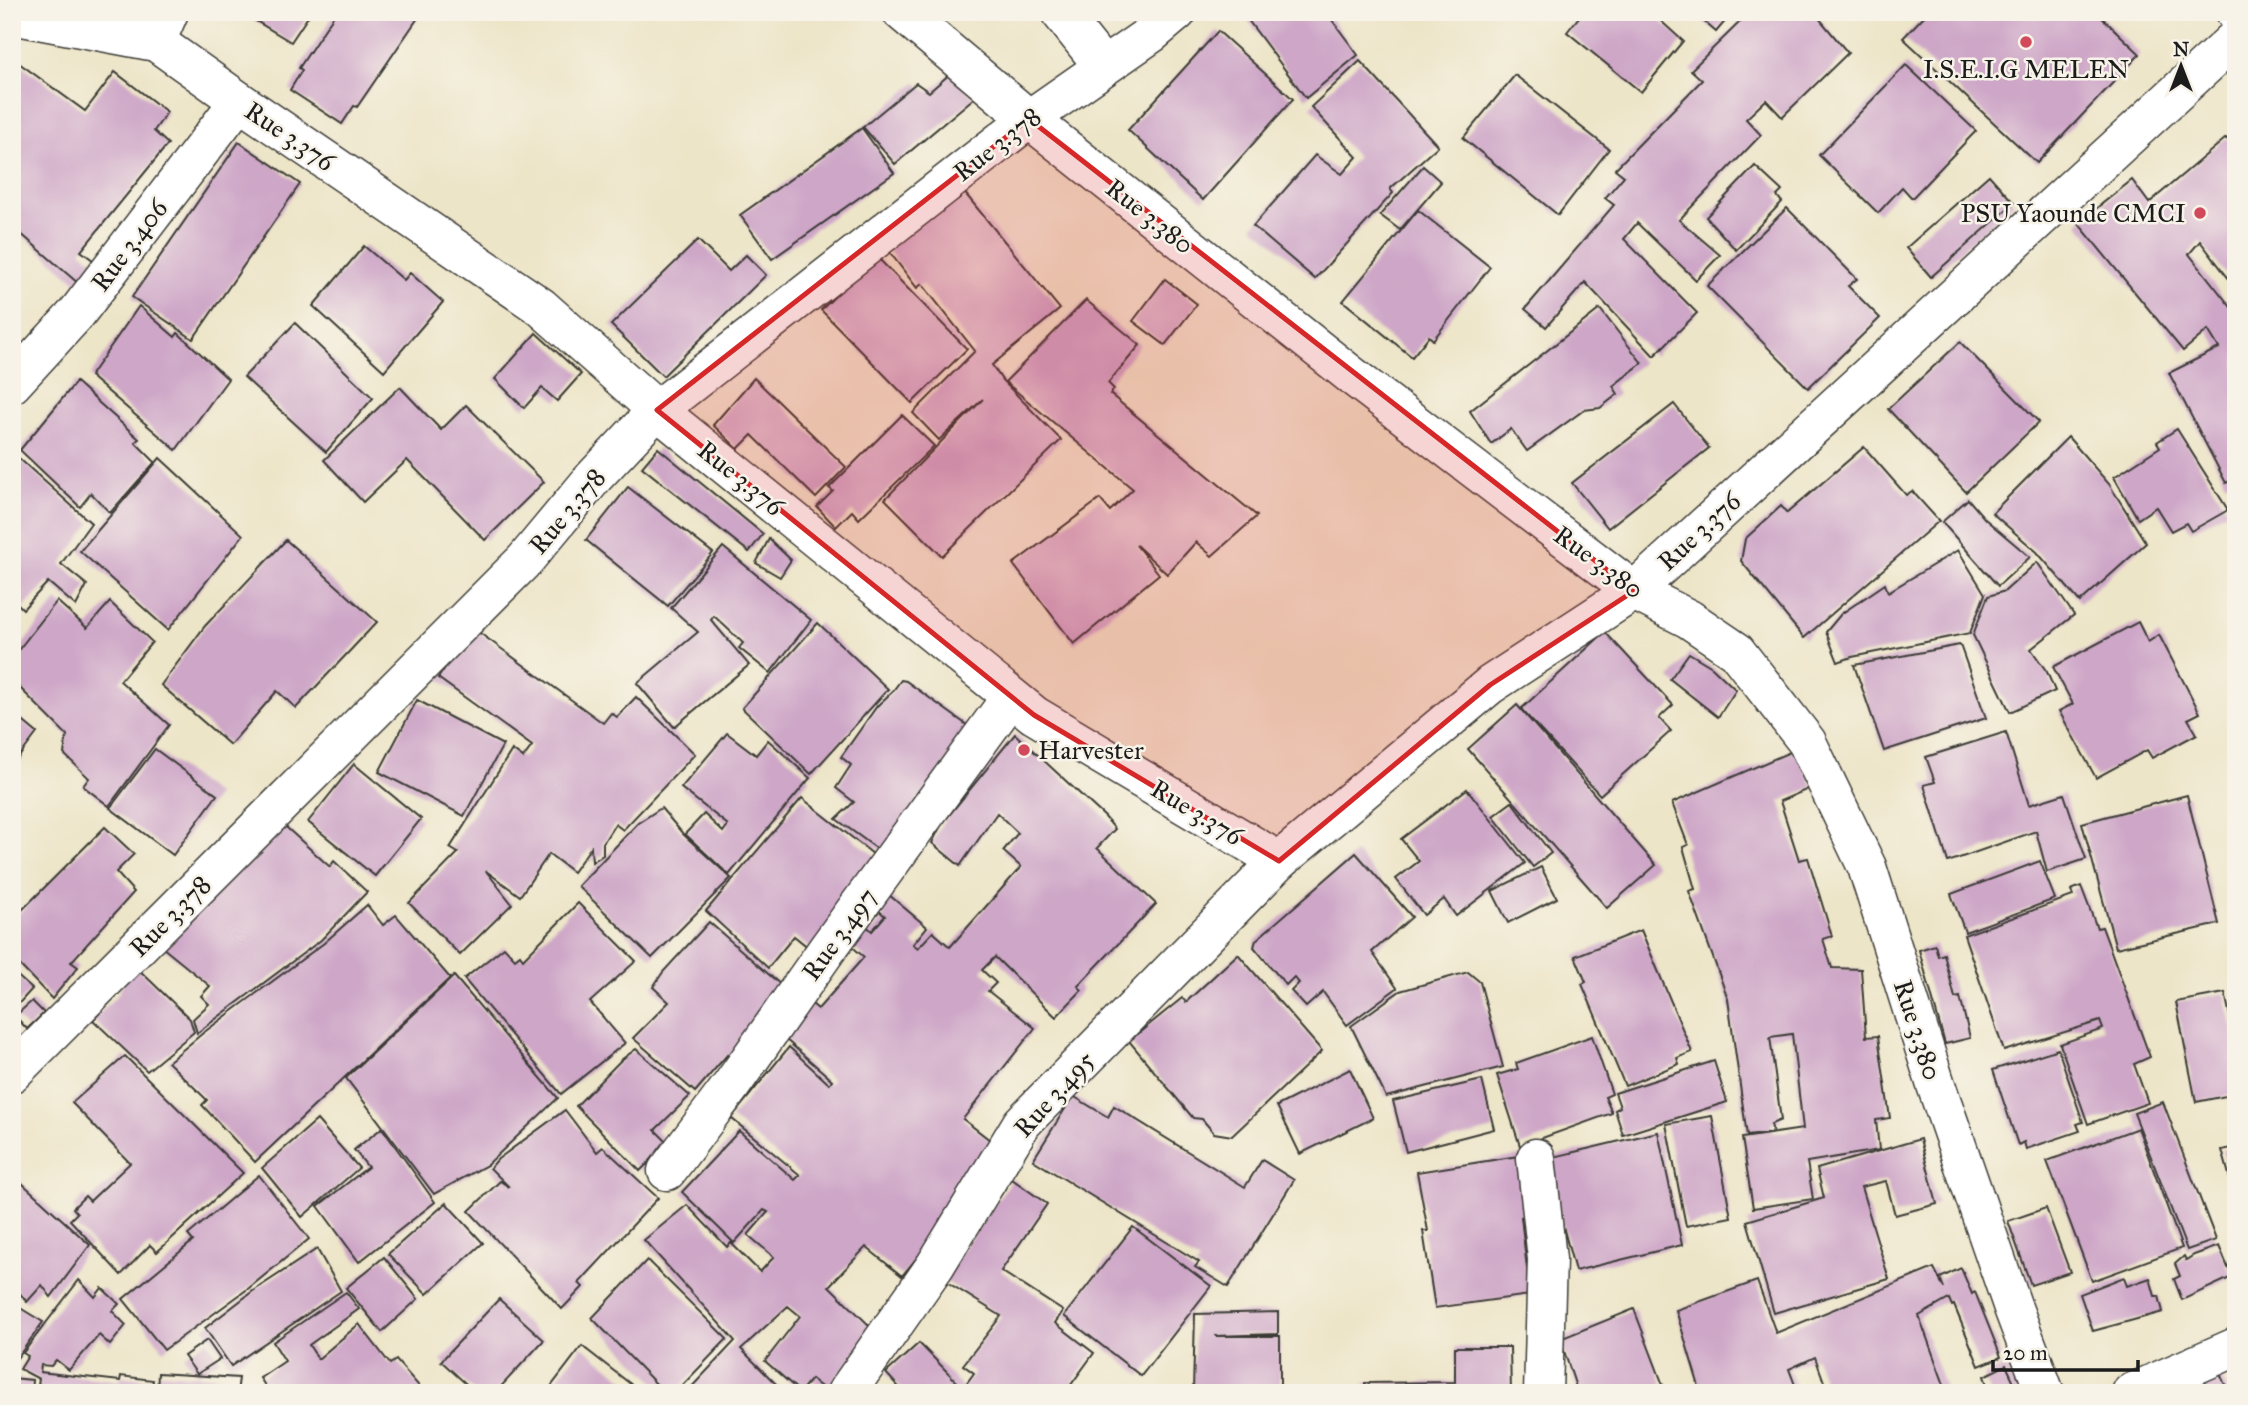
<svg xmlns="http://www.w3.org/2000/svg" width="2248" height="1405" viewBox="0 0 2248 1405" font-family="'IM FELL Great Primer',serif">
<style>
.building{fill:#cea6c7}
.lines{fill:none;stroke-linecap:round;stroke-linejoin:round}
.street-casing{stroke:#3b3a36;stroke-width:41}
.secondary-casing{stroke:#3b3a36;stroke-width:41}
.street{stroke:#fff;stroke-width:38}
.secondary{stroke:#fff;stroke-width:38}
.marked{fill:#d62828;fill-opacity:0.2;stroke:#d62828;stroke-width:5;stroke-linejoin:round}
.poi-dot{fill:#d1495b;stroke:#f7f3e8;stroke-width:2.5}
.labels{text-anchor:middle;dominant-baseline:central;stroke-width:5;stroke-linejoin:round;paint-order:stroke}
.poi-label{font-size:26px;fill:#1c1c1c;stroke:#f7f3e8}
.street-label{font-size:26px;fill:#1c1c1c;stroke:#f7f3e8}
</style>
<rect width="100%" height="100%" fill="#f7f3e8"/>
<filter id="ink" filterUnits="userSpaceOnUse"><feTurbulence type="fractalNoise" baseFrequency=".0143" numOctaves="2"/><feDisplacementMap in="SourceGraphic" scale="14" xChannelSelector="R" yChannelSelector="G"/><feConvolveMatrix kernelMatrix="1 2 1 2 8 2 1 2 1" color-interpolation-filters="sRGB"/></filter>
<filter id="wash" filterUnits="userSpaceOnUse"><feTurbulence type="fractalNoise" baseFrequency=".00686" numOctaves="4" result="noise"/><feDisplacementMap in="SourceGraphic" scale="28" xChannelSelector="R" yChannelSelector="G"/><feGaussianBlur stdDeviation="1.57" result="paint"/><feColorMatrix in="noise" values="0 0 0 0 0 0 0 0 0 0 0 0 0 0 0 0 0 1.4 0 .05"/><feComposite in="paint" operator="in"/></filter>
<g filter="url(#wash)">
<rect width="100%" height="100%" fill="#ede5c8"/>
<g id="blocks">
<g class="building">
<path d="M241,12H311L291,42Z"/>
<path d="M336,12H422L357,107L354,106L342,124L290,90L302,70L299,68Z"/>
<path d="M1242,12H1326L1358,55L1306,98Z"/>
<path d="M1583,12H1651L1683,41L1641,92L1567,32Z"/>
<path d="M1693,12H1733L1716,32Z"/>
<path d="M1750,12H1814L1848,53L1782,117L1766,100L1746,119L1761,135L1679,220L1720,255L1696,280L1637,223L1624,239L1697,313L1654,356L1585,282L1546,327L1525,309L1614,205L1605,198L1624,176L1615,169L1702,80L1691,70Z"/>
<path d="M1928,12H2096L2140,54L2037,163L1903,38Z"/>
<path d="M1218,31L1293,99L1203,200L1128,130Z"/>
<path d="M12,58L85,111L115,72L167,112L154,131L168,144L81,251L94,261L79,284L12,226Z"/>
<path d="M1360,61L1438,146L1390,189L1393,193L1315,279L1253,226L1315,155L1342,174L1357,157L1311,107Z"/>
<path d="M1906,65L1976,131L1912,198L1902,187L1878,213L1819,155Z"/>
<path d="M951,73L974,98L895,164L863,127L916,83L929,92Z"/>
<path d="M1515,75L1609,149L1558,215L1463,138Z"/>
<path d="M862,128L894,173L772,259L740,215Z"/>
<path d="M2236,136V288L2200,241L2189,254L2234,311L2236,310V478L2226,483L2169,373L2219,348L2208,330L2183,351L2078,223L2132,180L2149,203L2226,138L2229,141Z"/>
<path d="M239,142L300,184L193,339L132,297Z"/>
<path d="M1423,166L1441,182L1400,230L1380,215Z"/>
<path d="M1755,166L1782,191L1777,196L1782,202L1736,250L1706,217Z"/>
<path d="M1989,175L2014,203L1931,277L1906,248Z"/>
<path d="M959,186L1060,309L992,365L1002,380L1061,440L942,556L885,499L983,399L939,440L913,413L975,351L922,284L917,288L888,250Z"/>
<path d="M1787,208L1857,279L1848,286L1880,318L1808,388L1707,286Z"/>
<path d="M1418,210L1490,267L1433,340L1429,336L1412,357L1343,301Z"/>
<path d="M698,240L729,271L746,255L766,275L663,376L611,325Z"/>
<path d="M364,246L404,280L410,273L443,302L384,371L313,306Z"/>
<path d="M876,256L967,349L912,403L821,310Z"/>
<path d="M1165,279L1197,304L1165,345L1133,321Z"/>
<path d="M1086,300L1140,345L1108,383L1114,389L1110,394L1257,516L1212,556L1196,542L1167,574L1136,545L1159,574L1074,644L1013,564L1100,499L1110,511L1133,489L1005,382Z"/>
<path d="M139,306L175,337L178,333L228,379L176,450L90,376Z"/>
<path d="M1600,309L1642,363L1613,386L1618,394L1600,408L1584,410L1527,451L1511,429L1491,444L1470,411Z"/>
<path d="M295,323L373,398L326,452L244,377Z"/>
<path d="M536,333L581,374L557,401L542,388L524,408L495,379Z"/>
<path d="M1960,342L2039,422L1966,492L1888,409Z"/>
<path d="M754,378L846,467L816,498L752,435L738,449L713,425Z"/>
<path d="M76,382L139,439L135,442L155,462L110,513L91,493L80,507L20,450Z"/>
<path d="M400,387L441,430L466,405L544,482L485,540L407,460L363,502L324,460Z"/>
<path d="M1674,404L1709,448L1608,528L1572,483Z"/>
<path d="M902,415L934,446L859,519L852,511L836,527L817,507L833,491L829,488Z"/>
<path d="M2177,429L2228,510L2191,531L2186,523L2171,531L2156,507L2138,519L2114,477L2160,447L2157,442Z"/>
<path d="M2068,437L2109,484L2146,543L2080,602L2037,552L1992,513Z"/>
<path d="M1864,447L1906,495L1912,491L1939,521L1804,638L1741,561L1745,539L1781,506L1787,513Z"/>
<path d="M658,448L763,534L749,552L642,467Z"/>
<path d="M12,452L91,523L61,564L87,585L76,606L48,582L23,609L12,598Z"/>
<path d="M160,458L243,535L168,630L80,551Z"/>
<path d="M628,487L713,553L668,606L586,540Z"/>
<path d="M1968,499L1985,519L2030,557L1998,586L1942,522Z"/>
<path d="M769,539L791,560L780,577L756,563Z"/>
<path d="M286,540L377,622L296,708L277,691L230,745L161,685L205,626Z"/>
<path d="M723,547L811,620L770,673L739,648L743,643L714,616L711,620L749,665L674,727L637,683L698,632L671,608Z"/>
<path d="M1958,550L1985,594L1970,633L1852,657L1838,662L1826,632L1841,614L1885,584L1888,592Z"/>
<path d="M2037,562L2074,615L2031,649L2047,672L2055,691L2010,712L1973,635L1988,596L2005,591Z"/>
<path d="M57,601L87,628L110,602L152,642L120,681L169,725L109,806L83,786L89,778L64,754L67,735L12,680V658Z"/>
<path d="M2138,622L2148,642L2159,635L2200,713L2188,719L2197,734L2152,758L2147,750L2096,778L2059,711L2073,704L2053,667Z"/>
<path d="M818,623L888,689L811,774L742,708Z"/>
<path d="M473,628L603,723L611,713L617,717L636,697L695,754L623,830L615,824L603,843V855L592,862L591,847L573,872L549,854L520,896L486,871L512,904L460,955L409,903L458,853L450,848L512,750L523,758L532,746L438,678Z"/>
<path d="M1605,632L1673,705L1659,718L1671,731L1600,795L1521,709Z"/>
<path d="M1960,645L1986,718L1884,751L1854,665Z"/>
<path d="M1689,653L1712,667L1736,690L1718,717L1670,679Z"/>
<path d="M901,680L906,681L971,728L883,853L836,819L854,802L836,788L851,765L841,757L877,706L892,692Z"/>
<path d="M417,700L503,745L464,816L379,772Z"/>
<path d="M1517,705L1656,865L1607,908L1468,749Z"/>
<path d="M12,712L37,733L12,766Z"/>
<path d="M2006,732L2029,805L2064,794L2086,859L2047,872L2036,831L1948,862L1924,785L1935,782L1926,757Z"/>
<path d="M727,733L756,755L768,740L810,778L729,875L685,834L704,814L723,832L728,825L681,788Z"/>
<path d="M1015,734L1105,817L1115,829L1097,848L1156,904L1078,986L1082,990L1056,1017L995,957L982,970L996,983L988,991L1035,1028L963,1119L1004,1151L902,1276L866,1247L829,1286L876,1332L825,1390L811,1379L800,1392L765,1361L800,1316L788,1306L741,1349L785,1393H686L735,1341L644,1240L687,1205L727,1247L731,1243L760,1272L774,1257L748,1235L768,1212L764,1210L734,1243L682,1192L739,1131L795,1180L800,1175L731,1118L789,1047L829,1084L832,1080L784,1038L806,999L818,1009L864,957L847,942L863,923L872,931L885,916L877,909L889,895L927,927L913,944L918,948L933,932L950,947L1021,867L1003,851L1018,833L997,813L960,866L932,843L941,825Z"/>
<path d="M155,749L217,795L173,855L110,808Z"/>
<path d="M1797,749L1813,787L1780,801L1799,860L1808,858L1832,936L1823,939L1832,968L1861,969L1866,1037L1878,1036L1890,1118L1876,1120L1879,1150L1807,1162L1813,1199L1753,1208L1742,1138L1803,1129L1792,1034L1770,1037L1781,1120L1771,1124L1773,1133L1747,1136L1728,999L1689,891L1695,889L1683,847L1688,845L1672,803Z"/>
<path d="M354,764L421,819L375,876L308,822Z"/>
<path d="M1467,789L1525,863L1456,916L1444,899L1424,915L1396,879L1419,861L1401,839Z"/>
<path d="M2187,795L2219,924L2116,948L2082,823Z"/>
<path d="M802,798L883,862L814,952L794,936L768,968L706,911Z"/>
<path d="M1512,802L1551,853L1533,867L1493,816Z"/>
<path d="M661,808L683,834L731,878L652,958L578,886L638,823Z"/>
<path d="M276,818L330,867L334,861L367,892L321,940L197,1033L193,1019L209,1004L201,996L210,986L157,943Z"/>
<path d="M105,827L134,854L116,872L134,892L71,962L78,967L52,999L12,957V920Z"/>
<path d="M1356,853L1412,917L1372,952L1397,988L1347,1025L1323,992L1306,1007L1291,991L1299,983L1294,977L1286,985L1254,947L1256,940Z"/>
<path d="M2040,861L2055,899L1965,932L1951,894Z"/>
<path d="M1541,867L1557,898L1508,923L1492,891Z"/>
<path d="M2081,886L2097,928L2102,927L2150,1057L2134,1064L2148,1103L2088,1124L2060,1044L2103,1029L2100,1021L2004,1051L1964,935L2073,896L2071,890Z"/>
<path d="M578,903L636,961L590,1002L625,1043L561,1094L464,979L504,947L515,959L520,955L523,959Z"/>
<path d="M367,905L383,925L396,915L450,978L255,1162L202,1105L207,1100L168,1062L203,1033L324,943Z"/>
<path d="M709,922L790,993L732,1060L727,1055L695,1092L633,1038L669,1002L653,987L663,972Z"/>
<path d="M1641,930L1692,1052L1677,1058L1679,1064L1625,1086L1582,984L1586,982L1575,956Z"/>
<path d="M1935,945L1938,956L1944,954L1955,998L1960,997L1970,1038L1945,1044L1919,950Z"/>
<path d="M1238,954L1322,1051L1232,1136L1214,1133L1202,1119L1193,1118L1129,1041L1182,998L1186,1002Z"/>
<path d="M133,964L190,1019L194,1032L147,1071L93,1020L118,994Z"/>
<path d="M12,971L32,989L12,1011Z"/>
<path d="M1468,972L1480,982L1503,1067L1386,1097L1351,1026L1400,991Z"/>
<path d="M454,976L558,1098L487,1165L434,1194L346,1078Z"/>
<path d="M2225,993L2236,1044V1094L2196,1102L2176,1002Z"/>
<path d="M32,1001L44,1013L27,1029L15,1016Z"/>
<path d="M1592,1036L1612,1094L1605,1097L1612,1113L1520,1146L1497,1075L1518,1069L1516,1063Z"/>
<path d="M636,1049L690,1096L655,1130L668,1143L640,1171L576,1106L621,1060Z"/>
<path d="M2058,1049L2083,1122L2077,1124L2080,1131L2026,1149L2024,1142L2018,1145L1993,1070Z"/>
<path d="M125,1056L243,1173L157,1252L150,1245L121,1275L70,1220L77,1213L73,1208L85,1196L90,1201L130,1163L72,1103Z"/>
<path d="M1714,1061L1727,1102L1623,1135L1615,1110L1620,1107L1615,1093Z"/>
<path d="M1350,1069L1373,1118L1300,1154L1277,1106Z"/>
<path d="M1482,1080L1494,1129L1406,1152L1393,1101Z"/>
<path d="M1073,1096L1108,1117L1114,1106L1245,1187L1262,1160L1294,1180L1228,1287L1195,1267L1199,1262L1033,1160Z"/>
<path d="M2163,1102L2216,1240L2187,1250L2134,1113Z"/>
<path d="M565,1110L597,1152L603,1147L658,1198L579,1283L583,1287L562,1309L469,1211L500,1181L509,1187L490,1168L498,1159Z"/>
<path d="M1712,1116L1731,1217L1686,1226L1666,1124Z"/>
<path d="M317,1120L359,1168L302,1217L262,1168Z"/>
<path d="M382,1128L435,1202L359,1262L318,1206L368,1167L354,1150Z"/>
<path d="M2138,1128L2182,1248L2092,1281L2047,1161Z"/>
<path d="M1658,1132L1682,1245L1575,1271L1545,1159Z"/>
<path d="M1920,1139L1937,1204L1895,1215L1886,1181L1861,1187L1889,1279L1774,1313L1747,1221L1824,1198L1817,1169Z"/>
<path d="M2236,1147V1196H2235L2222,1150Z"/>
<path d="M1525,1155L1530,1216L1521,1217L1530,1295L1435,1308L1423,1231H1428L1417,1172Z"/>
<path d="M12,1174L90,1245L51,1297L42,1285L27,1302L12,1284Z"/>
<path d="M259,1175L309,1239L249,1288L164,1350L123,1299L193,1241L188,1235Z"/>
<path d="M1012,1179L1047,1204L1001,1271L1063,1311L1055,1323L1094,1353L1065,1393H904L886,1373L919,1343L963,1388L974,1373L963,1365L1001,1316L942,1279Z"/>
<path d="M446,1203L483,1243L427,1294L388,1254Z"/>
<path d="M2046,1208L2070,1272L2031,1285L2008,1221Z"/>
<path d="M1133,1227L1211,1286L1141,1376L1064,1316Z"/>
<path d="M2219,1246L2232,1277L2182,1300L2174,1279L2180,1276L2175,1264L2184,1256L2186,1260L2194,1255Z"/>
<path d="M317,1249L341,1291L231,1366L205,1328L253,1291Z"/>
<path d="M384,1257L418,1299L382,1332L346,1288Z"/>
<path d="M647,1260L727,1339L675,1393H665L592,1318Z"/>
<path d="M1934,1268L1944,1288L1940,1278L1961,1268L1972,1294L1975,1292L2001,1357L1979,1366L1954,1305L1952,1306L1949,1299L1919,1316L1947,1393H1828L1815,1357L1789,1369L1798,1393H1701L1676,1310L1757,1281L1776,1333Z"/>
<path d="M2124,1277L2127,1286L2150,1278L2155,1296H2159L2163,1312L2093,1331L2080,1294Z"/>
<path d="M79,1280L95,1297L102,1288L119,1304L112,1311L126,1325L110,1345L99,1335L69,1370L56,1360L51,1366L41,1365L40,1372L120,1381L121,1376L153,1380L151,1393H37L39,1379L20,1369L28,1356L23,1353Z"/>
<path d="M346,1292L359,1309L309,1345L318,1359L359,1324L390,1364L396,1360L425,1393H270L260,1378L285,1361L273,1342Z"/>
<path d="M499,1299L544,1340L495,1393H476L441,1361Z"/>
<path d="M12,1303L43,1322L12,1365Z"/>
<path d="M1634,1309L1666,1393H1578L1560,1339Z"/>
<path d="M1278,1312V1334L1215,1336H1280V1393H1193L1195,1314Z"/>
<path d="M207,1340L220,1359L197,1374L184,1356Z"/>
<path d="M582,1346L642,1393H546Z"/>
<path d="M1455,1347H1510L1511,1393H1365V1383L1455,1382Z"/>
<path d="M2006,1365L2019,1393H1990L1984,1376Z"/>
<path d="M158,1373L239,1378L237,1393H157Z"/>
<path d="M2220,1374L2229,1393H2170Z"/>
<path d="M12,1378L32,1380L31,1393H12Z"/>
<path d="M1118,1388L1147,1391L1146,1393H1112Z"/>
</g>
</g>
</g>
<g filter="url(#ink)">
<use href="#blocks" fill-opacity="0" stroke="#3b3a36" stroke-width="2"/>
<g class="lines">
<g class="street-casing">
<g id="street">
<path d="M902,12L1029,119L1351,375L1634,591L1689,619L1736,651L1807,742L1867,867L1935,1082L2013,1308L2045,1393"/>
<path d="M1060,12L1103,66"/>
<path d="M12,15L156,42L239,101L541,307L657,410L1034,715L1279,861L1490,685L1634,591L2236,38"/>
<path d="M156,42L169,12"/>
<path d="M12,384L77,313L239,101"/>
<path d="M12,1073L525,560L594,477L657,410L1029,119L1151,34L1177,12"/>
<path d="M1536,1158L1547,1259L1543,1393"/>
<path d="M667,1171L731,1086L828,948L1011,697"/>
<path d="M846,1393L935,1266L1022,1123L1279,861"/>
<path d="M2131,1393L2236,1347"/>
</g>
</g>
<g class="secondary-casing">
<path id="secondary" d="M2235,12L2236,13"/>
</g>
<use href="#street" class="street"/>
<use href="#secondary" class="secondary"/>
</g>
</g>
<path class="marked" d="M1029,119L1634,591L1490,685L1279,861L1034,715L657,410Z"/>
<g class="poi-dot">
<circle cx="2026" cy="42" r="7"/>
<circle cx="2200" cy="213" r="7"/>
<circle cx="1024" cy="750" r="7"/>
</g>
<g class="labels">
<g class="poi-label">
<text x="2026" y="69">I.S.E.I.G MELEN</text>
<text x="2186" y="213" text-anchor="end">PSU Yaounde CMCI</text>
<text x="1038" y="750" text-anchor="start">Harvester</text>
</g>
<g class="street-label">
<text transform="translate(290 136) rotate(34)">Rue 3.376</text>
<text transform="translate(997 144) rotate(-38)">Rue 3.378</text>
<text transform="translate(1150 216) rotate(38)">Rue 3.380</text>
<text transform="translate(129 245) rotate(-53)">Rue 3.406</text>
<text transform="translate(741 478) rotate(39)">Rue 3.376</text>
<text transform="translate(567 511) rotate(-50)">Rue 3.378</text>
<text transform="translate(1699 531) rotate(-43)">Rue 3.376</text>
<text transform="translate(1599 562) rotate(36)">Rue 3.380</text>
<text transform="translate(1197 812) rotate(31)">Rue 3.376</text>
<text transform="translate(170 916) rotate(-45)">Rue 3.378</text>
<text transform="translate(839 934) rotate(-54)">Rue 3.497</text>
<text transform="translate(1918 1030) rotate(72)">Rue 3.380</text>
<text transform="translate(1054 1094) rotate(-48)">Rue 3.495</text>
</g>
</g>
<rect width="2248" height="1405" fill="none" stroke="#f7f3e8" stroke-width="42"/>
<g transform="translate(2181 66)" stroke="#f7f3e8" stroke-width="5" paint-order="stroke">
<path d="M0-5L12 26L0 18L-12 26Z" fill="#1c1c1c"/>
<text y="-10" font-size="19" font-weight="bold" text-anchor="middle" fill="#1c1c1c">N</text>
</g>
<path d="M1993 1360v10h145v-10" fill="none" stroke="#1c1c1c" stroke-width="3.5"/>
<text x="2003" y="1360" font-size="21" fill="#1c1c1c" stroke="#f7f3e8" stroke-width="5" paint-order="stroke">20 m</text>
</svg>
